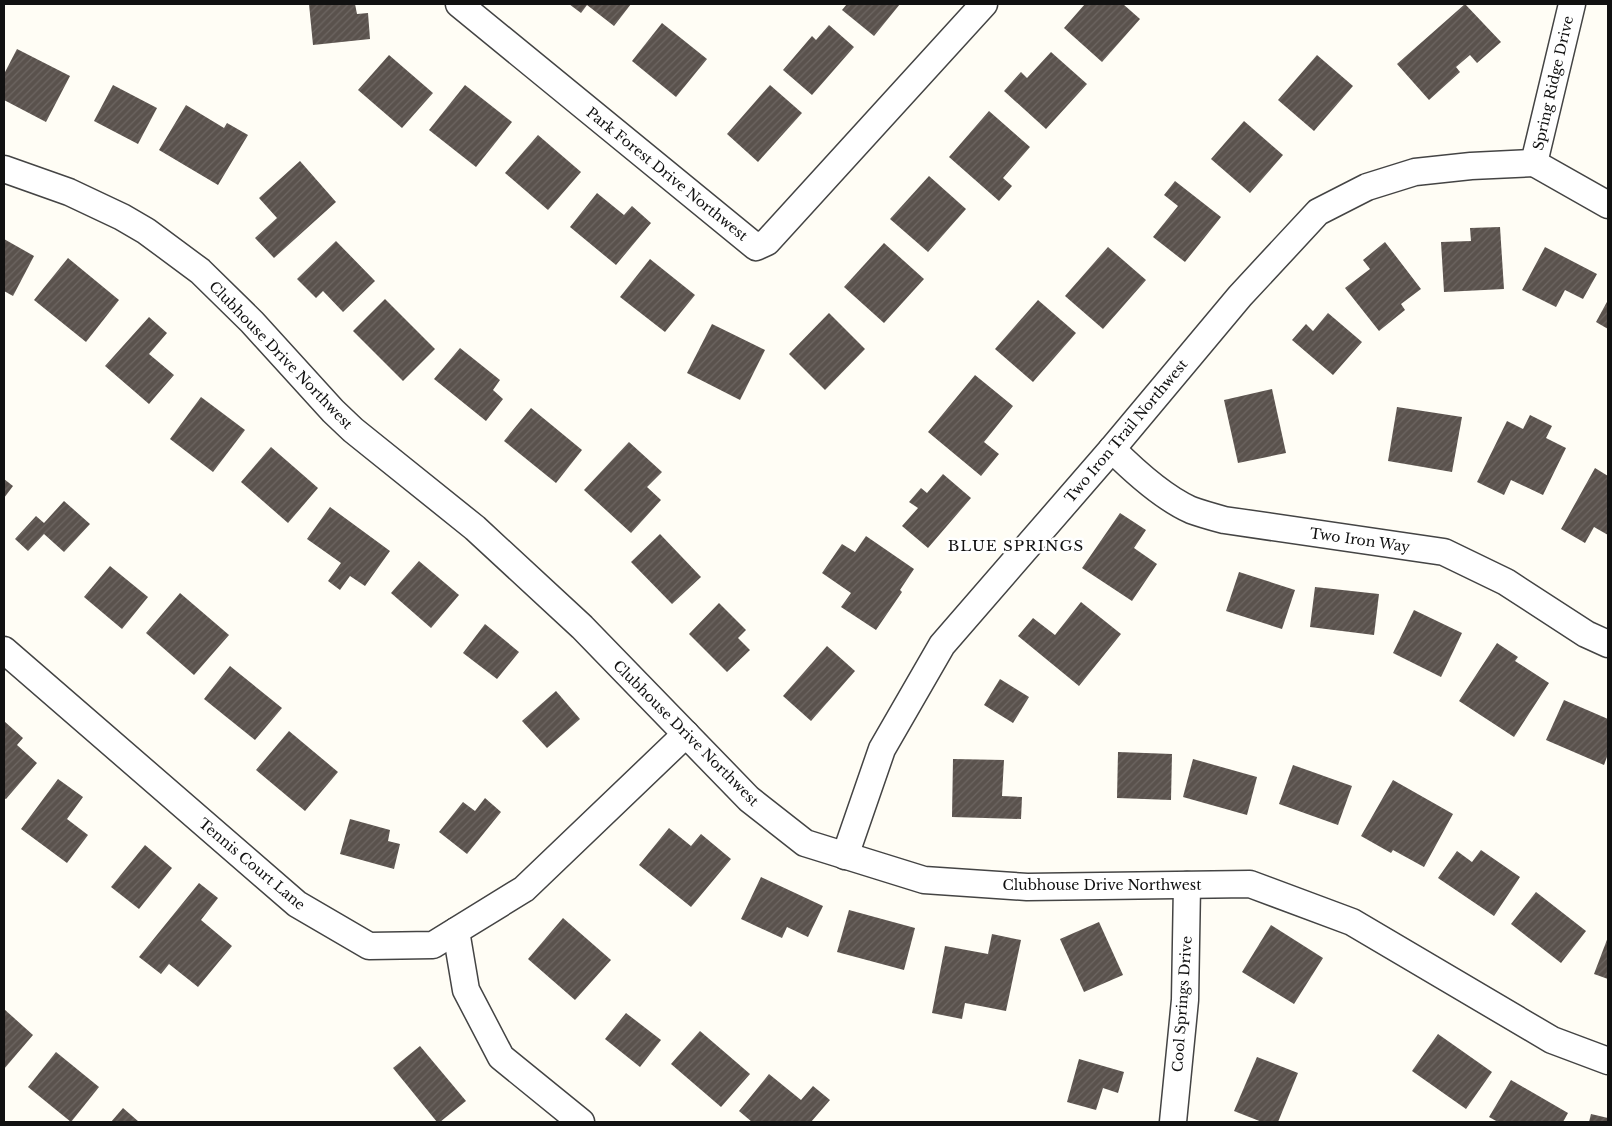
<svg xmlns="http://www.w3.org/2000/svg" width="1612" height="1126" viewBox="0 0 1612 1126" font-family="'Libre Baskerville',serif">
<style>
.building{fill:url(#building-hatch)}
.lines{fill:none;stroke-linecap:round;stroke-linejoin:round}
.minor-casing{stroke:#444;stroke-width:29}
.minor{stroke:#fff;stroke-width:26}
.labels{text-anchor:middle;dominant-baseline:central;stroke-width:5;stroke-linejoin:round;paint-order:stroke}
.street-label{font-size:14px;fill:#111;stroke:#fff}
.neighbourhood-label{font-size:15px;letter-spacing:1px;fill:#111;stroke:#fff}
</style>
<defs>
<pattern id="building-hatch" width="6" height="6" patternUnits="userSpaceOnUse" patternTransform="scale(1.25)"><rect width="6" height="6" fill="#5a524d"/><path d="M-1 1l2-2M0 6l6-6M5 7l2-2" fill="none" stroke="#6d6662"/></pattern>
</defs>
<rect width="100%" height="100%" fill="#fffdf5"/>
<g class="building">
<path d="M309,4H355L357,14L368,13L370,39L313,45Z"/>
<path d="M569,4H631L614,26L587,5L581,13Z"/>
<path d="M847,4H900L874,36L842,10Z"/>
<path d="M1085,4H1123L1140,19L1102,62L1064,28Z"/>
<path d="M1465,4L1501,42L1477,63L1470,55L1456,67L1460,72L1429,100L1397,64Z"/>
<path d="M662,23L707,59L676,97L632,61Z"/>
<path d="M829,25L854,47L812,95L783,70L812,36L816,40Z"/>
<path d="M17,49L70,76L46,122L4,100V74Z"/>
<path d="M1051,52L1087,84L1046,129L1004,91L1021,72L1027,78Z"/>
<path d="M389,55L433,93L402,128L358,90Z"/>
<path d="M1317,55L1353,86L1314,131L1278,100Z"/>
<path d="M113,85L157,108L138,144L94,121Z"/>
<path d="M465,85L512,122L476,167L429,130Z"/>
<path d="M770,85L802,113L758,162L727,134Z"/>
<path d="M186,105L224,128L227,123L248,135L218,185L159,150Z"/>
<path d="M989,111L1030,147L1003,178L1012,186L999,201L949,157Z"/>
<path d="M1244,121L1283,155L1250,193L1211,159Z"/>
<path d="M538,135L581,172L548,210L505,173Z"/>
<path d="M300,161L336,202L274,258L255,238L277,218L259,198Z"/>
<path d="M929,176L966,209L928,252L890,219Z"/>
<path d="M1175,181L1221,217L1185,262L1153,237L1178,206L1164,195Z"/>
<path d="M597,193L624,215L632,206L651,223L616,265L570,227Z"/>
<path d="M1500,227L1504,289L1444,292L1441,242L1471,241L1470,228Z"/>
<path d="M4,239L34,256L13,296L4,291Z"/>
<path d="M336,241L375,281L343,312L323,291L316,298L297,279Z"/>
<path d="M1385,242L1421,289L1401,304L1405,310L1379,331L1345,288L1370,269L1363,260Z"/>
<path d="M884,243L924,279L884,323L844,287Z"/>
<path d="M1108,247L1146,280L1103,329L1065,296Z"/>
<path d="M1545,247L1597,274L1583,299L1565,290L1556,307L1522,290Z"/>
<path d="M68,258L119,300L86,342L34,300Z"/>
<path d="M650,259L695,295L665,332L620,297Z"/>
<path d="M385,299L435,349L403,381L353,331Z"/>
<path d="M1038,300L1076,333L1033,382L995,349Z"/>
<path d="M1608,300V329L1596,322Z"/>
<path d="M829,313L865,349L825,390L789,354Z"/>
<path d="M1328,313L1362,342L1333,375L1292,340L1306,324L1313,331Z"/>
<path d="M149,317L167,333L149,354L174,375L149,404L105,366Z"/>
<path d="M712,324L765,350L740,400L687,373Z"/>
<path d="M460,348L500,380L493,390L503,399L486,421L434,379Z"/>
<path d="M975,375L1013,406L984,442L999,454L981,476L928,432Z"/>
<path d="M1272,389L1286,453L1238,463L1224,400Z"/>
<path d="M201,397L245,430L213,472L170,439Z"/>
<path d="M1397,407L1462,417L1452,472L1388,461Z"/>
<path d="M531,408L582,450L556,483L504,441Z"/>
<path d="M1530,415L1552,426L1546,438L1566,448L1543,495L1511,480L1504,495L1477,482L1507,421L1523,429Z"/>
<path d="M629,442L662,472L647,487L661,500L631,533L584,490Z"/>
<path d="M271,447L318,488L288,523L241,482Z"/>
<path d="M1595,468L1608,476V535L1594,527L1585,543L1561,529Z"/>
<path d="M943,474L971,498L928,548L902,526L918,508L909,502L921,488L927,493Z"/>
<path d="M4,479L13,486L4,498Z"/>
<path d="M64,501L90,524L64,552L44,534L28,551L15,539L36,516L44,523Z"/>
<path d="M330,507L390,551L365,586L350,576L340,590L328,581L341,563L307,539Z"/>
<path d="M1120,513L1146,530L1134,548L1157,564L1132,601L1082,568Z"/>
<path d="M660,534L701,577L672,604L631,562Z"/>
<path d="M866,536L914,569L900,590L902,592L876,630L841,607L851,593L822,573L842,544L855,552Z"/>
<path d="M419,561L459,595L431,628L391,593Z"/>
<path d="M110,566L148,597L122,629L84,597Z"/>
<path d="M1239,572L1295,590L1282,629L1226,611Z"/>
<path d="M1315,587L1379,594L1374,635L1310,627Z"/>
<path d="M180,593L229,635L194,675L146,633Z"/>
<path d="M1081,602L1121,634L1079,686L1018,636L1033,618L1055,635Z"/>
<path d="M719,603L746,630L738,638L750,650L727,672L689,634Z"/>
<path d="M1414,610L1462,633L1441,677L1393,653Z"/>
<path d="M485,624L519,652L497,679L463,653Z"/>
<path d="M1497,643L1518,657L1515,661L1549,683L1514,737L1459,701Z"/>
<path d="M827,646L855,671L811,721L783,696Z"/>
<path d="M230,666L282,708L255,740L204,699Z"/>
<path d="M1000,679L1029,697L1013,723L984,705Z"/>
<path d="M556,691L580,719L547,748L522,721Z"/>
<path d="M1564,700L1608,719V754L1604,765L1546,740Z"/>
<path d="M4,721L23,738L17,745L37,763L6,799L4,798Z"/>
<path d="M289,731L338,772L305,811L256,770Z"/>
<path d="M1118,752L1172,754L1171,800L1117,798Z"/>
<path d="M953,759L1004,760L1002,796L1022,797L1021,819L952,817Z"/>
<path d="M1193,759L1257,777L1247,815L1183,797Z"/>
<path d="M1293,765L1352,786L1338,825L1279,804Z"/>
<path d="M58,779L83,797L67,819L88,835L67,863L21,829Z"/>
<path d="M1393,780L1453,814L1424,867L1393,850L1391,853L1361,836Z"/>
<path d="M485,798L501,812L467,854L439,832L463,802L475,811Z"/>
<path d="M350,819L390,830L388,841L400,844L394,869L340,854Z"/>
<path d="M669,828L691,846L701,834L731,859L691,907L639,865Z"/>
<path d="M145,845L172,868L139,909L111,887Z"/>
<path d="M1481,850L1520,877L1494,916L1438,878L1457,851L1472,862Z"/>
<path d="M761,877L823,906L808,937L787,927L782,938L741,919Z"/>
<path d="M199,883L218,898L201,920L232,946L198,987L169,964L161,974L139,957Z"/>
<path d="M1536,892L1586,931L1561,963L1511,924Z"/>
<path d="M849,910L915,928L904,970L837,952Z"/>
<path d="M563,918L611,960L575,1000L528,959Z"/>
<path d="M1099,922L1123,975L1084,992L1060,939Z"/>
<path d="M1271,925L1323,958L1294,1004L1242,972Z"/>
<path d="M992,934L1021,940L1006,1011L965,1003L962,1019L932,1013L945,946L988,954Z"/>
<path d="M1608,937V979L1594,974Z"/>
<path d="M4,1009L33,1035L4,1069Z"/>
<path d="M626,1013L661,1040L640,1067L605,1039Z"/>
<path d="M700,1031L750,1074L721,1107L671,1064Z"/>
<path d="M1438,1034L1492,1072L1466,1109L1412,1071Z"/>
<path d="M420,1046L466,1101L440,1122H437L393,1068Z"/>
<path d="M56,1052L99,1087L71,1122L28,1087Z"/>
<path d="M1257,1057L1298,1073L1278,1122H1262L1234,1111Z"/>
<path d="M1079,1059L1124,1072L1118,1093L1103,1088L1096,1110L1067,1102Z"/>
<path d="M769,1074L801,1100L813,1086L830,1100L811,1122H752L739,1111Z"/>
<path d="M1511,1080L1568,1113L1563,1122H1498L1489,1117Z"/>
<path d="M123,1108L139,1122H111Z"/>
<path d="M1591,1114L1608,1118V1122H1589Z"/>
</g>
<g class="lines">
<g class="minor-casing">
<g id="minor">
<path d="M459,4L756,247L767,242L984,4"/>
<path d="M1534,163L1572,4"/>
<path d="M1534,163L1608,205"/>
<path d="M4,169L69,192L122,217L146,231L200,271L252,322L333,411L353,430L475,528L582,627L749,799L805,843L924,880L1027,887L1250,884L1352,922L1552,1040L1608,1061"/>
<path d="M1112,449C1134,471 1162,497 1191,510C1202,514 1213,517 1224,520L1444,552L1506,582L1586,634L1608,644"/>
<path d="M4,650L297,904L369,946L433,945L524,889L686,734"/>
<path d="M845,856L882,749L942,645L1112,449L1240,296L1318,212L1367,187L1415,172L1471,166L1534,163"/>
<path d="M456,931L466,990L501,1057L581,1122"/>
<path d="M1173,1122L1185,1000L1187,885"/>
</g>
</g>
<use href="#minor" class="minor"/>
</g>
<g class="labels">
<g class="street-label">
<text transform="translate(1553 83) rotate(-77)">Spring Ridge Drive</text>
<text transform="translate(667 174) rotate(39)">Park Forest Drive Northwest</text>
<text transform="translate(281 355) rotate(46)">Clubhouse Drive Northwest</text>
<text transform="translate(1126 431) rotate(-50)">Two Iron Trail Northwest</text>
<text transform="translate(1360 540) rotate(8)">Two Iron Way</text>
<text transform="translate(686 733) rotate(45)">Clubhouse Drive Northwest</text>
<text transform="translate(252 864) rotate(40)">Tennis Court Lane</text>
<text x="1102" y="885">Clubhouse Drive Northwest</text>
<text transform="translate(1182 1004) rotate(-86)">Cool Springs Drive</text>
</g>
<g class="neighbourhood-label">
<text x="1016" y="545">BLUE SPRINGS</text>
</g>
</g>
<rect width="1612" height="1126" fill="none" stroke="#111111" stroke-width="10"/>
</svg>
